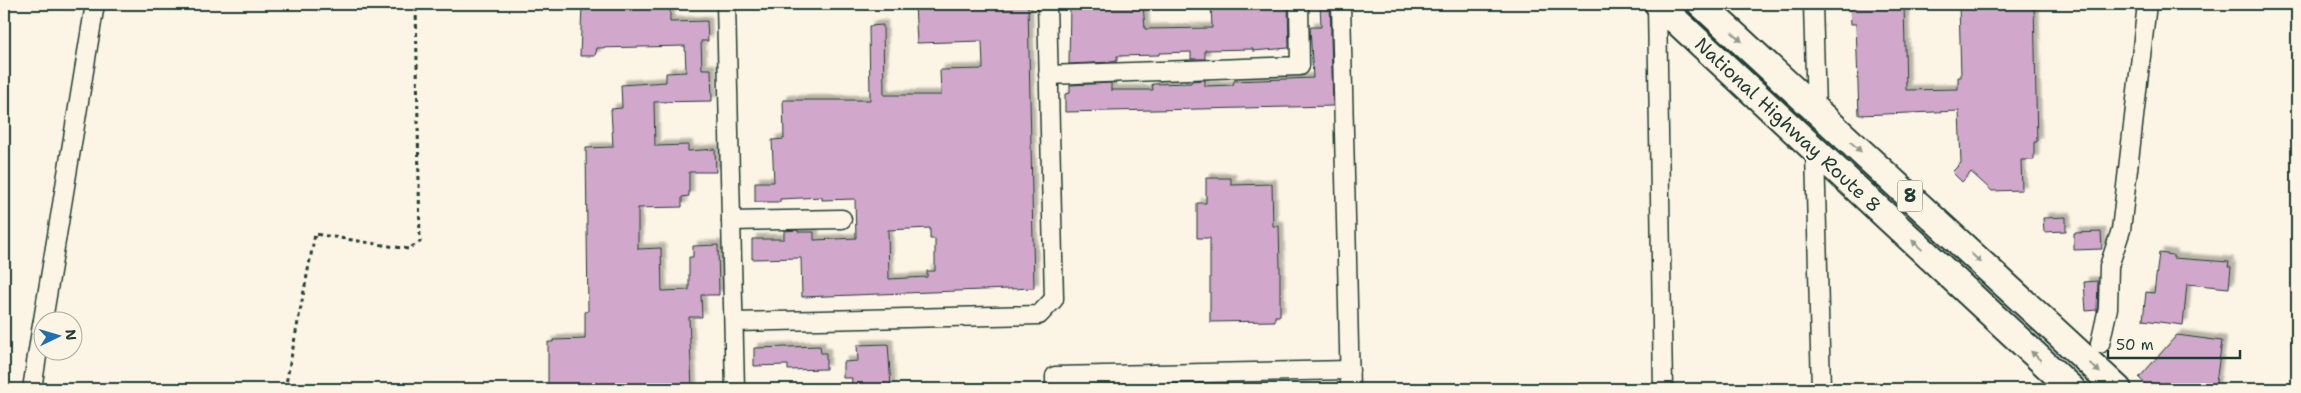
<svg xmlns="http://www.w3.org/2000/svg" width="2301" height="393" viewBox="0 0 2301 393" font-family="'Shantell Sans',sans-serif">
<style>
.building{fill:#d1a7cb;stroke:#1f3d34;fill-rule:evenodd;filter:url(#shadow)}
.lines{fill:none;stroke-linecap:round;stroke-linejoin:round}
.minor-tunnel{stroke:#d0d0c2;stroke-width:18;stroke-dasharray:18 9;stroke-linecap:butt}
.minor-casing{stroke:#1f3d34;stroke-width:21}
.highway-casing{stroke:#1f3d34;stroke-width:30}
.path{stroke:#1f3d34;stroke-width:3;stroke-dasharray:4 4;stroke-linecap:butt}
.minor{stroke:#fcf5e5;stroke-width:18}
.highway{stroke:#fcf5e5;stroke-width:26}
.oneway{fill:#8e998c}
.labels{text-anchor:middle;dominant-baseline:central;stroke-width:4;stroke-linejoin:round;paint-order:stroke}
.shield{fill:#fcf5e5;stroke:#617469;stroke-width:1}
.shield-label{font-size:18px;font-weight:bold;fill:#1f3d34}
.street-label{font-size:19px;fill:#1f3d34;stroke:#fcf5e5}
</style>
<defs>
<filter id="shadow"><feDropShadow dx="4.5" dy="-4.5" stdDeviation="1" flood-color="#0004"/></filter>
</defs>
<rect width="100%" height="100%" fill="#fcf5e5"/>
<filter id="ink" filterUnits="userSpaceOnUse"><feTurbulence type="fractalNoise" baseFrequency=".02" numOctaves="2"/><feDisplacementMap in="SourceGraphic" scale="10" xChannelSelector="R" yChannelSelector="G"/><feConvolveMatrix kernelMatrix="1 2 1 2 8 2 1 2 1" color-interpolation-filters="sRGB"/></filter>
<g filter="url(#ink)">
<g class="building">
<path d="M582,4H670V22L707,21L708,41H701L702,69H711L712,101L654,102L655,146L688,145V151L715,149L716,172H689V196L682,197V207L638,208V249L661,248L662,291L689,290V257H693V246L718,245L719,295H701L702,317H689L692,389H548V342H553V340L585,339V312L588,311L586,148L613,147L611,109L622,108L621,85L666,82V73L686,72L685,46L597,48L595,56H580Z"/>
<path d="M915,4H1028L1034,288L802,297L801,258L752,259V239H784V231L798,230V232H814V240L856,238L855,199L822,200V197L780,199V202H755V182H774L772,140L784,139L783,100H870L869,26L883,25L884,95H941L940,70L983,69L982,41L917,43ZM930,228V239H935V271H927V277L889,279L888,230Z"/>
<path d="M1070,4H1143L1145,29L1212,28L1211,4H1288L1289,48L1253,51V49L1205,50V59H1191V52L1159,53V55L1117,56V61L1111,62L1069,64Z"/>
<path d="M1320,4H1330L1333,106L1065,112V94L1070,93V85L1111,83V90H1153L1152,84L1191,83V81L1205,80V86L1233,85L1234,81L1313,78L1310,27H1321Z"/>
<path d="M1856,4H1904L1906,90L1958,89V77H1961L1959,4H2034L2037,142H2034V160H2021L2022,190L1992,191L1971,172L1962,182L1952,172L1961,163L1959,111L1859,115L1856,24H1851L1850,8H1856Z"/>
<path d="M1206,178H1231V185L1272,184L1273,226H1279L1280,267V316H1275V321L1210,322V238H1197V203H1206Z"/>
<path d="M2066,217V231L2044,232L2043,218Z"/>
<path d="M2101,232L2102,249L2074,250V233Z"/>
<path d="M2159,253L2173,255V258L2229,262L2228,267H2231L2229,288L2187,284L2183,325L2143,320L2146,292L2154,293Z"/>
<path d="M2098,281L2097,310L2086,311L2084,282Z"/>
<path d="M2177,335L2222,341L2215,389H2151L2139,378Z"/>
<path d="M888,344L891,387L851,389L852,378H843V362L858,361L857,345Z"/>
<path d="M820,346L821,353H826V369L788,370V365L754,366V348Z"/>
</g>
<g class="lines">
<path class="minor-tunnel" d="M2094,389L2098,362"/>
<g class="minor-casing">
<g id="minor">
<path d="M726,4L735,389"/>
<path d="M1341,4L1350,389"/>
<path d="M1657,4L1663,389"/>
<path d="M1813,4L1816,110"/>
<path d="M1048,75L1300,66L1299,4"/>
<path d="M1815,151L1821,389"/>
<path d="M731,221L842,219"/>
<path d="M43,320L95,4"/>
<path d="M734,322L1039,315L1054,299L1047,4"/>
<path d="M2100,344L2108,308L2109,266L2121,230L2147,4"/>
<path d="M32,389L42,324"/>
<path d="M1055,389V376L1350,370"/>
</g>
</g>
<g class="highway-casing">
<g id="highway">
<path d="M1658,4L2072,389"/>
<path d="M1701,4L2118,389"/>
</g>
</g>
<path class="path" d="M285,389L315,234L408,249L420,242L416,4"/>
<use href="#minor" class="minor"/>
<use href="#highway" class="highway"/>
</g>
<defs><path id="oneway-solid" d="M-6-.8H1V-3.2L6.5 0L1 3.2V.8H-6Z" transform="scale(1.25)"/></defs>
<g class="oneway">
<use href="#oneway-solid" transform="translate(1737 37) rotate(43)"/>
<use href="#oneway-solid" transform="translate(1856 147) rotate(43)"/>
<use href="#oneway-solid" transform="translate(1917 245) rotate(-137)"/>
<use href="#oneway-solid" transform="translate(1976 258) rotate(43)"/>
<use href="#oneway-solid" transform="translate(2036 356) rotate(-137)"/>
<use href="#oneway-solid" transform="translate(2095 368) rotate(43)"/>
</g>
</g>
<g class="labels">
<rect class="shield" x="1897.5" y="180.5" width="25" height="31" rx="4"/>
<g class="shield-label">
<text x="1910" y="196">8</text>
</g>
<g class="street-label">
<text transform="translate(1788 125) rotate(43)">National Highway Route 8</text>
</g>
</g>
<rect width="2301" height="393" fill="none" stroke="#fcf5e5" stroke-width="20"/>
<rect x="10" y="10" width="2281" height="373" fill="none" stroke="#1f3d34" stroke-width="2" filter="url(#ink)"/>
<g transform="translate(58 336) rotate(85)"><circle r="24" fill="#fcf5e5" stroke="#a4ab9e"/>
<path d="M0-4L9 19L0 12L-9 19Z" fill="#1f6fb2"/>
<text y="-8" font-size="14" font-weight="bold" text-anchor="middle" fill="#1f3d34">N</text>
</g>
<path d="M2108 350v8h132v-8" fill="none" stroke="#1f3d34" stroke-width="2.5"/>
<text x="2116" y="350" font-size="15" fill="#1f3d34" stroke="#fcf5e5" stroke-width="4" paint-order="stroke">50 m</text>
</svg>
